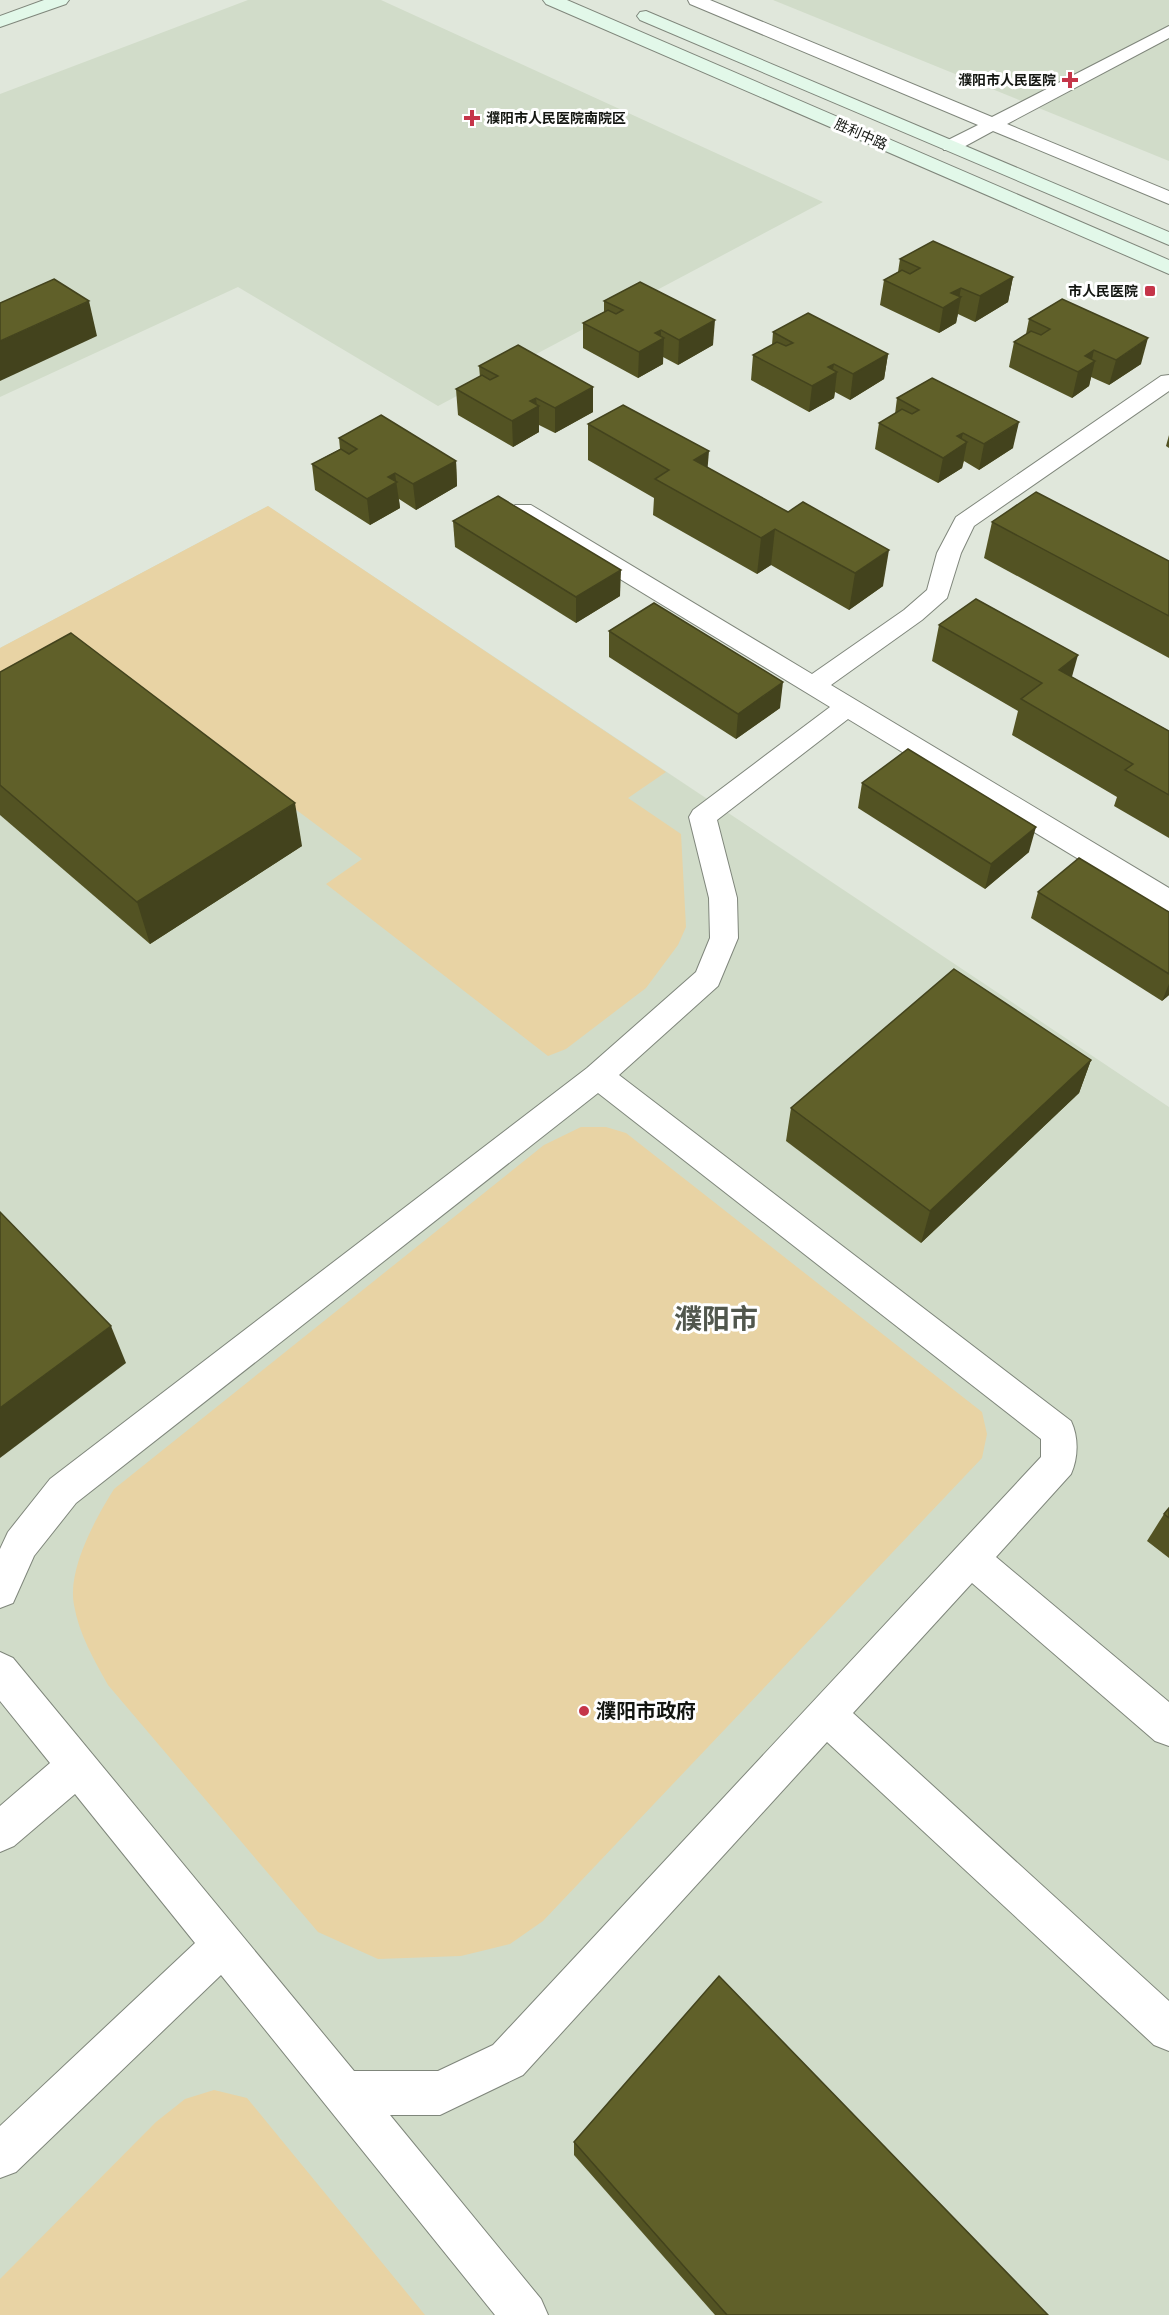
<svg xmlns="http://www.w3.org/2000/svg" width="1169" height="2315" viewBox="0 0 1169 2315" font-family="Poppins,'Noto Sans SC',sans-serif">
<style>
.built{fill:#d1dcc9}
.green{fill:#e8d3a4}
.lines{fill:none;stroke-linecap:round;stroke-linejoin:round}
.lane-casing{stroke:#7f867b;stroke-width:2}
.secondary-casing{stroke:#7f867b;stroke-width:2}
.lane{fill:#fff;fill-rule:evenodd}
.secondary{fill:#e2f8e9;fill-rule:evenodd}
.wall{fill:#535323}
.shaded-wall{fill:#43431d}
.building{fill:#606029;stroke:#43431d;stroke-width:1.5}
.poi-dot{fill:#c53549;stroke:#fff;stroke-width:2}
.labels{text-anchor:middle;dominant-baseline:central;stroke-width:6;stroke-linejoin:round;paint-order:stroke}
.far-poi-label{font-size:14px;font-weight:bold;fill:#131611;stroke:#fff;text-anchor:end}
.far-street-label{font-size:14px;fill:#131611;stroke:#fff}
.near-poi-label{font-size:20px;font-weight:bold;fill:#131611;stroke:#fff;text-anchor:start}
.town-label{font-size:28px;font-weight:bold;fill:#51574d;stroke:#fff}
</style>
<rect width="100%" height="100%" fill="#e0e7db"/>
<g class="built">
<path d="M248,0H381L823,202L438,406L238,287L0,397V94Z"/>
<path d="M773,0H1169V161Z"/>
<path d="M268,506L1169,1107V2315H0V648Z"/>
</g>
<g class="green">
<path d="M268,506L666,772L628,798L681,834L686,927L678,945L646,988L566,1049L548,1056L326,884L362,859L101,664L0,720V648Z"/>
<path d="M581,1127H606L626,1133L982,1412L987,1434L982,1458L543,1921L510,1944L461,1956L378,1959L318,1932L108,1685C94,1660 79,1634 74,1605C67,1569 96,1518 114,1489L544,1145Z"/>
<path d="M214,2090L247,2098L425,2315H0V2279L156,2122L185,2099Z"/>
</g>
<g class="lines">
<g class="lane-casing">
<g id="lane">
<path d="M688,0H710L992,117L1169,26V38L1007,124L1169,191V204L993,131L958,150H944L942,146L944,142L978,125L690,4Z"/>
<path d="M1169,375V391L974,526L961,553L947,598L922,620L831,685L1169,888V911L1159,908L848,719L717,820L737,898L738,938L718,986L619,1075L1071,1421C1079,1438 1078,1458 1071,1474L996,1557L1169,1702V1746L1155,1741L972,1583L853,1713L1169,2001V2051L1154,2045L827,1742L523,2075L440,2115H390L541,2299L548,2315H495L221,1975L16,2172L0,2178V2126L195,1943L75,1794L14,1846L0,1852V1806L50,1763L0,1701V1652L13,1658L354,2071H438L493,2045L1041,1457V1439L598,1093L76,1503L34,1556L13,1603L0,1608V1549L8,1532L50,1479L587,1068L696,972L710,938L709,898L689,817L693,810L830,707L515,515L511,510L515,505H531L812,674L904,610L927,590L937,553L956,517L1161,376Z"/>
</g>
</g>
<g class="secondary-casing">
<g id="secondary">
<path d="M44,0H69L66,4L0,27V16Z"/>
<path d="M543,0H567L1169,260V274L546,4Z"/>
<path d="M646,11L1169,232V245L640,20L637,16L640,12Z"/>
</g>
</g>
<use href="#lane" class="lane"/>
<use href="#secondary" class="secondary"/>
</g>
<g class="wall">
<path d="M900,259L1013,277L1008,302L975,322L958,314L956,323L939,333L880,305L884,280L898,272Z"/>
<path d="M604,301L713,345L678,365L663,357V364L638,378L583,348V323L604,312Z"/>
<path d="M1029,319L1141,364L1109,385L1091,377L1089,386L1072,398L1009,367L1014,342L1026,334Z"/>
<path d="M773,332L888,354L884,379L850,400L835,392L834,398L809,412L751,380L753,355L772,345Z"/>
<path d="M479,366L593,412L555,433L539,425V432L513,447L458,415L456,389L480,377Z"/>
<path d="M897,398L1013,448L979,470L964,461L962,468L938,483L875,449L879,423L895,414Z"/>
<path d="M588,424L708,468L883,586L849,610L771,565L757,574L653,515L654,498L588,460Z"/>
<path d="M1169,435V448L1166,446Z"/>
<path d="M339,438L456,461L457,486L416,510L399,499L400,508L370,525L315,490L312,464L340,449Z"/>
<path d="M453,521L620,596L576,623L455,547Z"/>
<path d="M992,522L1169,561V658L984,558Z"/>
<path d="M939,625L1072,677L1169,731V838L1114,806L1117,797L1012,735L1018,711L932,661Z"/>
<path d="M609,631L780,708L736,739L609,657Z"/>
<path d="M0,672L302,846L150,944L0,815Z"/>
<path d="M862,783L1029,852L985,889L858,808Z"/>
<path d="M1038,892L1169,912V995L1162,1001L1031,918Z"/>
<path d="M1091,1060L1079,1093L921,1243L786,1141L791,1108Z"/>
<path d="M1169,1508V1558L1147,1541L1164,1514Z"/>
<path d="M574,2142L1048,2315H715L574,2155Z"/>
</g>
<g class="shaded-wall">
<path d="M1013,277L1008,302L975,322L980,296Z"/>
<path d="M961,288L959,299L961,297L956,323L939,333L943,308L951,293Z"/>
<path d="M89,301L97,336L0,381V341Z"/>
<path d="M715,320L713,345L678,365L679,340Z"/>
<path d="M661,330V340L664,338L663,364L638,378L639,352L655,333Z"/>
<path d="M1148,338L1141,364L1109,385L1116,360Z"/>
<path d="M1094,350L1091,364L1095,361L1089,386L1072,398L1078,372L1085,356Z"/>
<path d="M888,354L884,379L850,400L853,374Z"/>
<path d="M834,364L832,375L837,372L834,398L809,412L812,386L828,367Z"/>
<path d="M593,387V412L555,433V408Z"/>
<path d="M536,398L537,407L539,406V432L513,447L512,421L530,401Z"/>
<path d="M1019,422L1013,448L979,470L984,444Z"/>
<path d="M963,433L960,446L967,442L962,468L938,483L943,458L957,436Z"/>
<path d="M709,451L706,487L694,460Z"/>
<path d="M456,461L457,486L416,510L413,484Z"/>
<path d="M395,473L400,508L370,525L367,499L388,477Z"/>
<path d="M775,529L771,565L757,574L761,538Z"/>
<path d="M889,550L883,586L849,610L855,573Z"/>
<path d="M621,570L620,596L576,623V597Z"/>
<path d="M1078,655L1068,691L1059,670Z"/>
<path d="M783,682L780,708L736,739L738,714Z"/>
<path d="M295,803L302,846L150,944L137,902Z"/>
<path d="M1036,827L1029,852L985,889L991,864Z"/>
<path d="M1169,984V995L1162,1001Z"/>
<path d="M1091,1060L1079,1093L921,1243L930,1211Z"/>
<path d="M111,1326L126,1363L0,1458V1408Z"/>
</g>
<g class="building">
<path d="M933,241L1013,277L980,296L961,288L951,293L961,297L943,308L884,280L902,270L910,274L920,268L900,259Z"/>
<path d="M54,279L89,301L0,341V303Z"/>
<path d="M640,282L715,320L679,340L661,330L655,333L664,338L639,352L583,323L608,310L616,314L623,310L604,301Z"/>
<path d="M1062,299L1148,338L1116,360L1094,350L1085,356L1095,361L1078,372L1014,342L1031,331L1041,335L1050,329L1029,319Z"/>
<path d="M808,313L888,354L853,374L834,364L828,367L837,372L812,386L753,355L777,342L786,346L793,343L773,332Z"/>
<path d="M518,345L593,387L555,408L536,398L530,401L539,406L512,421L456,389L482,375L490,380L498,376L479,366Z"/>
<path d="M932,378L1019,422L984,444L963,433L957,436L967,442L943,458L879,423L902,409L912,414L919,410L897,398Z"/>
<path d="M623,405L709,451L694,460L788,512L803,502L889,550L855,573L775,529L761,538L655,479L669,470L588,424Z"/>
<path d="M381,415L456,461L413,484L395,473L388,477L397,482L367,499L312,464L341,449L349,454L357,449L339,438Z"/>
<path d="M1036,492L1169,561V616L992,522Z"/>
<path d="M498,496L621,570L576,597L453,521Z"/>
<path d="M976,599L1078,655L1059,670L1169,731V795L1125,770L1133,764L1021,699L1042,683L939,625Z"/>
<path d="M654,603L783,682L738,714L609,631Z"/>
<path d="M71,633L295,803L137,902L0,785V672Z"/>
<path d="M908,749L1036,827L991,864L862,783Z"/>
<path d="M1079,858L1169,912V974L1038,892Z"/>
<path d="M954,969L1091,1060L930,1211L791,1108Z"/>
<path d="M0,1212L111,1326L0,1408Z"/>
<path d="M1169,1508V1518L1164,1514Z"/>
<path d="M719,1976L1048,2315H727L574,2142Z"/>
</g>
<g class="poi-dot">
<path d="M1067 71h6v6h6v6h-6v6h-6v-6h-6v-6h6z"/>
<path d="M469 109h6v6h6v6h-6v6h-6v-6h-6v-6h6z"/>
<rect x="1144" y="285" width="12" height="12" rx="3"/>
<circle cx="584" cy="1711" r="6"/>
</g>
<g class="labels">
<g class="far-poi-label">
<text x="1056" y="80">濮阳市人民医院</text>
<text x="486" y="118" text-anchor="start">濮阳市人民医院南院区</text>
<text x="1138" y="291">市人民医院</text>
</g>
<g class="far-street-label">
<text transform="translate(861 134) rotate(24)">胜利中路</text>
</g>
<g class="near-poi-label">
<text x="596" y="1711">濮阳市政府</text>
</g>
<g class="town-label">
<text x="716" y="1319">濮阳市</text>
</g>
</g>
</svg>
